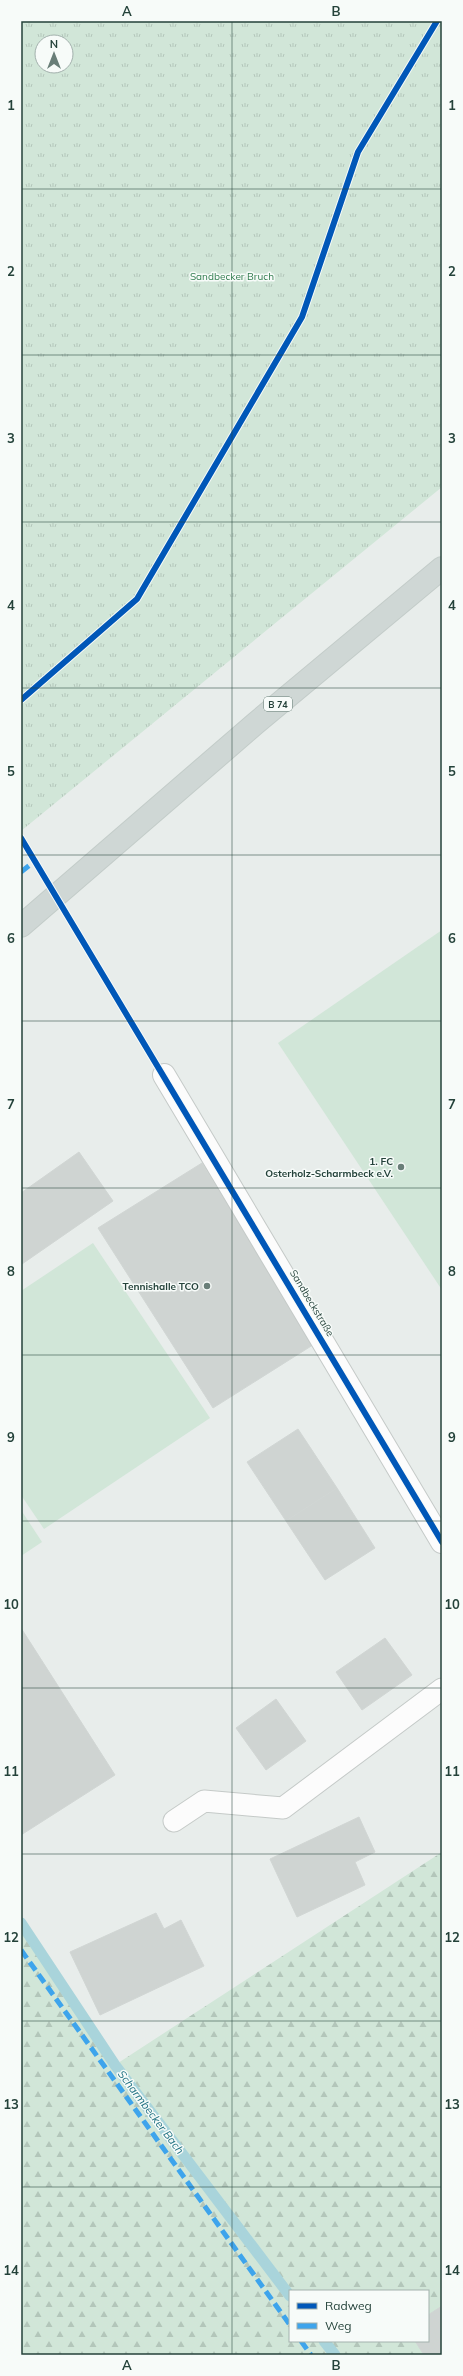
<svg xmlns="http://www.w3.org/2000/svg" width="463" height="2376" viewBox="0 0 463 2376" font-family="Mulish,sans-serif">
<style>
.grass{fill:url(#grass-tufts);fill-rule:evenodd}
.forest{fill:url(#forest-firs);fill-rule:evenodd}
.park{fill:#d1e6d8}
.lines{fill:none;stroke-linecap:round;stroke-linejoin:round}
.stream{stroke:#a9d4db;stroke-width:11}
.building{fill:#cfd4d2;stroke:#d1d6d4}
.service-casing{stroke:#c5cac8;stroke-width:23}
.minor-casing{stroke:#c5cac8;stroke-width:24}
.primary-casing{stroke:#c3ccc9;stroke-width:24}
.path{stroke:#c3ccca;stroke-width:2.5;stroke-dasharray:2 3;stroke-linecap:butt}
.service{stroke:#fcfcfc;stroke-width:21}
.minor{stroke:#fcfcfc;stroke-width:22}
.primary{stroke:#cfd7d5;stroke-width:22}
.quiet{stroke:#3ea4ec;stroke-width:5;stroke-dasharray:10 5;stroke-linecap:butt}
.cycleway-casing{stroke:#f7fbf9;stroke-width:8}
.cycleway{stroke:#0057b8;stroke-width:6}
.grid{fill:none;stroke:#24423a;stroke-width:1;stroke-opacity:0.55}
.poi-dot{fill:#697e78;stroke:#f7fbf9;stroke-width:1.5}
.labels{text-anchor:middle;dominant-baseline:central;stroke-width:3;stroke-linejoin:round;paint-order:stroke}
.shield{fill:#f7fbf9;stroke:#637a73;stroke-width:1}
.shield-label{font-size:9px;font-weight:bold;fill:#24423a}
.park-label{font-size:10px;fill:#2d7a4b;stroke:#f7fbf9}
.poi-label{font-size:10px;font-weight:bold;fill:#24423a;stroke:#f7fbf9;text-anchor:end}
.street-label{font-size:10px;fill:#24423a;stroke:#f7fbf9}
.water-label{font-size:11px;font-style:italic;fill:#1c6f80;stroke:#f7fbf9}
.neatline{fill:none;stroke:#24423a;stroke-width:1.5}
.grid-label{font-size:13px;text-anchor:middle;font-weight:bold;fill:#24423a}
</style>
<defs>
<pattern id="grass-tufts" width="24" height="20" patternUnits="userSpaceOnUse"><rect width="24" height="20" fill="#d1e6d8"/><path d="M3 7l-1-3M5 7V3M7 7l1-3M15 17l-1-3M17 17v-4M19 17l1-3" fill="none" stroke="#b3c6ba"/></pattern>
<pattern id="forest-firs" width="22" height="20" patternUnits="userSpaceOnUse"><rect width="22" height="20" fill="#d1e6d8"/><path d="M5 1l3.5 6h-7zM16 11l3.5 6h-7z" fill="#b3c6ba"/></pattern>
</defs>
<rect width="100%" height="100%" fill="#e8edeb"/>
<path class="grass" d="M21,21H442V487L21,831ZM42,42H66V66H42Z"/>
<path class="forest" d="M442,1852V2355H21V1923L115,2065ZM290,2291H428V2341H290Z"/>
<g class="park">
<path d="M442,930V1290L278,1043Z"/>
<path d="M93,1243L210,1418L44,1529L21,1495V1291Z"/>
<path d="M21,1510L42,1542L21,1556Z"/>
</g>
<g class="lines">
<g class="stream">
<path d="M21,1923L115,2065L290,2296"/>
<path d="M324,2341L335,2355"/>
</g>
</g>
<g class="building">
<path d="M79,1152L113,1201L22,1264L21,1193Z"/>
<path d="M202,1163L316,1343L213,1408L98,1228Z"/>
<path d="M298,1429L337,1488L286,1521L247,1462Z"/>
<path d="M337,1488L375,1548L325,1580L286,1521Z"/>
<path d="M21,1628L115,1775L21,1835Z"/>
<path d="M385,1638L412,1675L362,1710L336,1672Z"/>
<path d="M276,1699L306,1741L266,1770L236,1728Z"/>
<path d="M359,1817L375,1852L355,1862L365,1885L297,1917L270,1859Z"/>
<path d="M156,1913L164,1929L181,1920L204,1966L100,2015L70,1952Z"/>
<path d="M442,2306V2355H424L415,2341H428V2315Z"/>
</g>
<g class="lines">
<g class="service-casing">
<path id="service" d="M174,1821L204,1801L283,1808L442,1689"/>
</g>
<g class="minor-casing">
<path id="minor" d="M164,1075L442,1542"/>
</g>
<g class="primary-casing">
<path id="primary" d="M21,926L256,723L442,568"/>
</g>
<path class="path" d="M21,700L137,599L302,317L358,152L437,21"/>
<use href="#service" class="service"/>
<use href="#minor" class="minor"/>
<use href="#primary" class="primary"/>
<g class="quiet">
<path d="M21,872L35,861"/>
<path d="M21,1950L290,2325"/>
<path d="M301,2341L311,2355"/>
</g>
<g class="cycleway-casing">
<g id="cycleway">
<path d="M21,700L137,599L302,317L358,152L437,21"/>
<path d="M21,838L442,1542"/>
</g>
</g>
<use href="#cycleway" class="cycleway"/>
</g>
<path class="grid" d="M232,21V2355M21,189H442M21,355H442M21,522H442M21,688H442M21,855H442M21,1021H442M21,1188H442M21,1355H442M21,1521H442M21,1688H442M21,1854H442M21,2021H442M21,2187H442"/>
<g class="poi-dot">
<circle cx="401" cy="1167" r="4"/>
<circle cx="207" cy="1286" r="4"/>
</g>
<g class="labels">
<rect class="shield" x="264" y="697" width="28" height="14" rx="3"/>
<g class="shield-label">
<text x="278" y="704">B 74</text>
</g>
<g class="park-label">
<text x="232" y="276">Sandbecker Bruch</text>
</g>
<g class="poi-label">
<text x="393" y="1161">1. FC<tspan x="393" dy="12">Osterholz-Scharmbeck e.V.</tspan></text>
<text x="199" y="1286">Tennishalle TCO</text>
</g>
<g class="street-label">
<text transform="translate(312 1303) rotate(59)">Sandbeckstraße</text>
</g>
<g class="water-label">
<text transform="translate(151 2112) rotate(53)">Scharmbecker Bach</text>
</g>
</g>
<rect width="463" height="2376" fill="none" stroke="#f7fbf9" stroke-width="44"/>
<rect x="289" y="2290" width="140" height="52" fill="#f7fbf9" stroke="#a3b1ad"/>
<rect x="297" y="2303" width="20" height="6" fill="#0057b8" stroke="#a3b1ad"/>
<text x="325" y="2310" font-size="12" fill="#24423a">Radweg</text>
<rect x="297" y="2323" width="20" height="6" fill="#3ea4ec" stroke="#a3b1ad"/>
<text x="325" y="2330" font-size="12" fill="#24423a">Weg</text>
<g transform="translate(54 54)"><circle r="19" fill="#f7fbf9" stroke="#a3b1ad"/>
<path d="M0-3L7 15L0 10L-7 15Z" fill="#697e78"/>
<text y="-6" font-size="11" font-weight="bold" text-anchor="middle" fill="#24423a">N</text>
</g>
<rect x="22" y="22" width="419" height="2332" class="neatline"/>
<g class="grid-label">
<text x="127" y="16">A</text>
<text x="336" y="16">B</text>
<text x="11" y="110">1</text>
<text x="452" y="110">1</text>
<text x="11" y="276">2</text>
<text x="452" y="276">2</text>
<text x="11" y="443">3</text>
<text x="452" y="443">3</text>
<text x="11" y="610">4</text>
<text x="452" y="610">4</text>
<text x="11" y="776">5</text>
<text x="452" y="776">5</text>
<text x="11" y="943">6</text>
<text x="452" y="943">6</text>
<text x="11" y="1109">7</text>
<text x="452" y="1109">7</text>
<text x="11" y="1276">8</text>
<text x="452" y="1276">8</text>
<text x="11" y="1442">9</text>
<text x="452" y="1442">9</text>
<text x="11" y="1609">10</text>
<text x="452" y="1609">10</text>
<text x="11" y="1776">11</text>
<text x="452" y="1776">11</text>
<text x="11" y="1942">12</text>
<text x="452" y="1942">12</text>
<text x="11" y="2109">13</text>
<text x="452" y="2109">13</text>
<text x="11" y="2275">14</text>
<text x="452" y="2275">14</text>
<text x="127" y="2370">A</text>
<text x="336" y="2370">B</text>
</g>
</svg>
